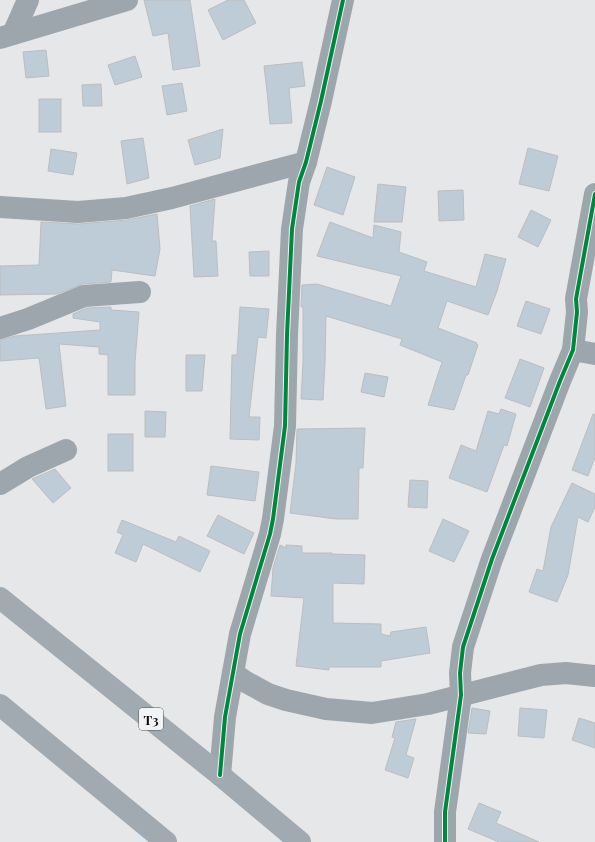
<svg xmlns="http://www.w3.org/2000/svg" width="595" height="842" viewBox="0 0 595 842" font-family="'Playfair Display',serif">
<style>
.building{fill:#bdccd6;stroke:#bcbebf}
.lines{fill:none;stroke-linecap:round;stroke-linejoin:round}
.minor{stroke:#9ea6ad;stroke-width:22}
.trunk{stroke:#a1aab0;stroke-width:22}
.cycleway-casing{stroke:#f1f4f6;stroke-width:6}
.cycleway{stroke:#00873e;stroke-width:4}
.labels{text-anchor:middle;dominant-baseline:central;stroke-width:4;stroke-linejoin:round;paint-order:stroke}
.shield{fill:#f1f4f6;stroke:#505253;stroke-width:1}
.shield-label{font-size:13px;font-weight:bold;fill:#0b0c0d}
</style>
<rect width="100%" height="100%" fill="#e5e7e8"/>
<g class="building">
<path d="M144,0H190L200,66L173,70L168,33L153,36Z"/>
<path d="M228,0H244L256,23L223,40L208,10Z"/>
<path d="M46,50L49,76L26,78L23,52Z"/>
<path d="M135,56L142,77L115,85L108,65Z"/>
<path d="M302,62L305,86L289,88L292,123L270,124L267,91L264,66Z"/>
<path d="M182,83L187,111L167,115L162,86Z"/>
<path d="M101,84L102,106H83L82,85Z"/>
<rect x="39" y="99" width="22" height="33"/>
<path d="M223,129L220,158L195,165L188,140Z"/>
<path d="M143,138L149,178L127,184L121,141Z"/>
<path d="M528,148L558,156L549,191L519,184Z"/>
<path d="M51,149L77,153L73,175L48,171Z"/>
<path d="M327,167L355,177L343,215L314,205Z"/>
<path d="M378,184L406,187L402,222H374Z"/>
<path d="M463,190L464,220L439,221L438,191Z"/>
<path d="M215,199L212,241H216L218,276L194,277L190,206Z"/>
<path d="M531,210L551,220L538,247L518,237Z"/>
<path d="M157,214L160,249L155,276L112,270L111,282L83,284L57,294L0,295V266L39,265L41,222L79,224L127,220Z"/>
<path d="M330,222L373,238L374,225L401,232L399,252L427,262L424,271L476,287L485,254L506,259L497,291L488,315L447,301L438,328L477,343L476,344L478,345L468,375H466L454,410L428,405L442,362L400,345L402,339L326,316L325,363L323,400L301,399L303,362V307H301L302,285L317,284L391,306L401,276L317,256Z"/>
<path d="M269,251V276H250L249,252Z"/>
<path d="M526,301L550,309L541,334L517,326Z"/>
<path d="M111,307V310L139,312L135,362V395H108V355L99,354V347L59,344L66,406L46,409L39,358L0,361V340L15,336L100,330V322L73,318V314L87,308Z"/>
<path d="M240,307L269,309L266,338L258,337L249,417H260L259,440L230,439L232,355H237Z"/>
<path d="M186,355H205L202,391H186Z"/>
<path d="M520,359L544,368L530,407L505,398Z"/>
<path d="M365,373L388,377L384,397L361,392Z"/>
<path d="M501,409L516,414L507,446L504,445L487,492L449,478L461,445L476,451L488,411L499,414Z"/>
<path d="M145,411L166,412L165,437H145Z"/>
<path d="M593,414H595V457L588,476L572,470Z"/>
<path d="M365,428L363,468H359L358,519H336L290,513L296,463L297,429Z"/>
<rect x="108" y="434" width="25" height="37"/>
<path d="M211,466L259,472L255,501L207,495Z"/>
<path d="M55,469L71,488L53,503L32,479Z"/>
<path d="M410,480L428,481L427,508L408,507Z"/>
<path d="M572,483L595,494V507L588,522L578,517L568,575L557,602L529,592L537,569L543,571L551,527Z"/>
<path d="M218,515L254,533L244,554L207,536Z"/>
<path d="M443,519L469,531L454,562L429,551Z"/>
<path d="M122,520L176,542L179,536L210,551L200,572L143,544L136,562L115,553L123,535L117,532Z"/>
<path d="M280,545L286,548V545L302,546V553H332V554L365,555L364,584L333,583V623L381,624V634L390,636L391,632L426,627L430,653L381,661V667H329V670L296,666L304,598L271,596L273,568Z"/>
<path d="M472,708L490,711L486,734L468,733Z"/>
<path d="M520,708L547,710L544,738L518,736Z"/>
<path d="M579,718L595,723V748L572,740Z"/>
<path d="M416,719L406,755L414,758L408,778L385,770L395,738L392,737L396,722Z"/>
<path d="M479,803L501,812L496,823L539,842H499L468,829Z"/>
</g>
<g class="lines">
<g class="minor">
<path d="M13,34L28,0"/>
<path d="M0,38L127,0"/>
<path d="M0,207L78,212L126,208L172,198L306,162"/>
<path d="M0,328L28,319L84,296L140,292"/>
<path d="M573,350L595,354"/>
<path d="M0,484L28,467L66,450"/>
<path d="M233,673L246,682L268,694L286,700L326,709L372,713L428,704L541,675L566,673L595,676"/>
<path d="M220,775L225,717L240,634L270,534L273,519L285,426L287,335L292,229L299,182L306,162L321,101L343,0"/>
<path d="M445,842V812L461,695L460,673L463,647L492,559L560,381L573,350L577,312L576,299L595,194"/>
</g>
<g class="trunk">
<path d="M0,598L220,775L300,842"/>
<path d="M0,705L166,842"/>
</g>
<g class="cycleway-casing">
<g id="cycleway">
<path d="M220,775L225,717L240,634L270,534L273,519L285,426L287,335L292,229L299,182L306,162L321,101L343,0"/>
<path d="M445,842V812L461,695L460,673L463,647L492,559L560,381L573,350L577,312L576,299L595,194"/>
</g>
</g>
<use href="#cycleway" class="cycleway"/>
</g>
<g class="labels">
<rect class="shield" x="139" y="708" width="24" height="22" rx="3"/>
<g class="shield-label">
<text x="151" y="719">T3</text>
</g>
</g>
</svg>
